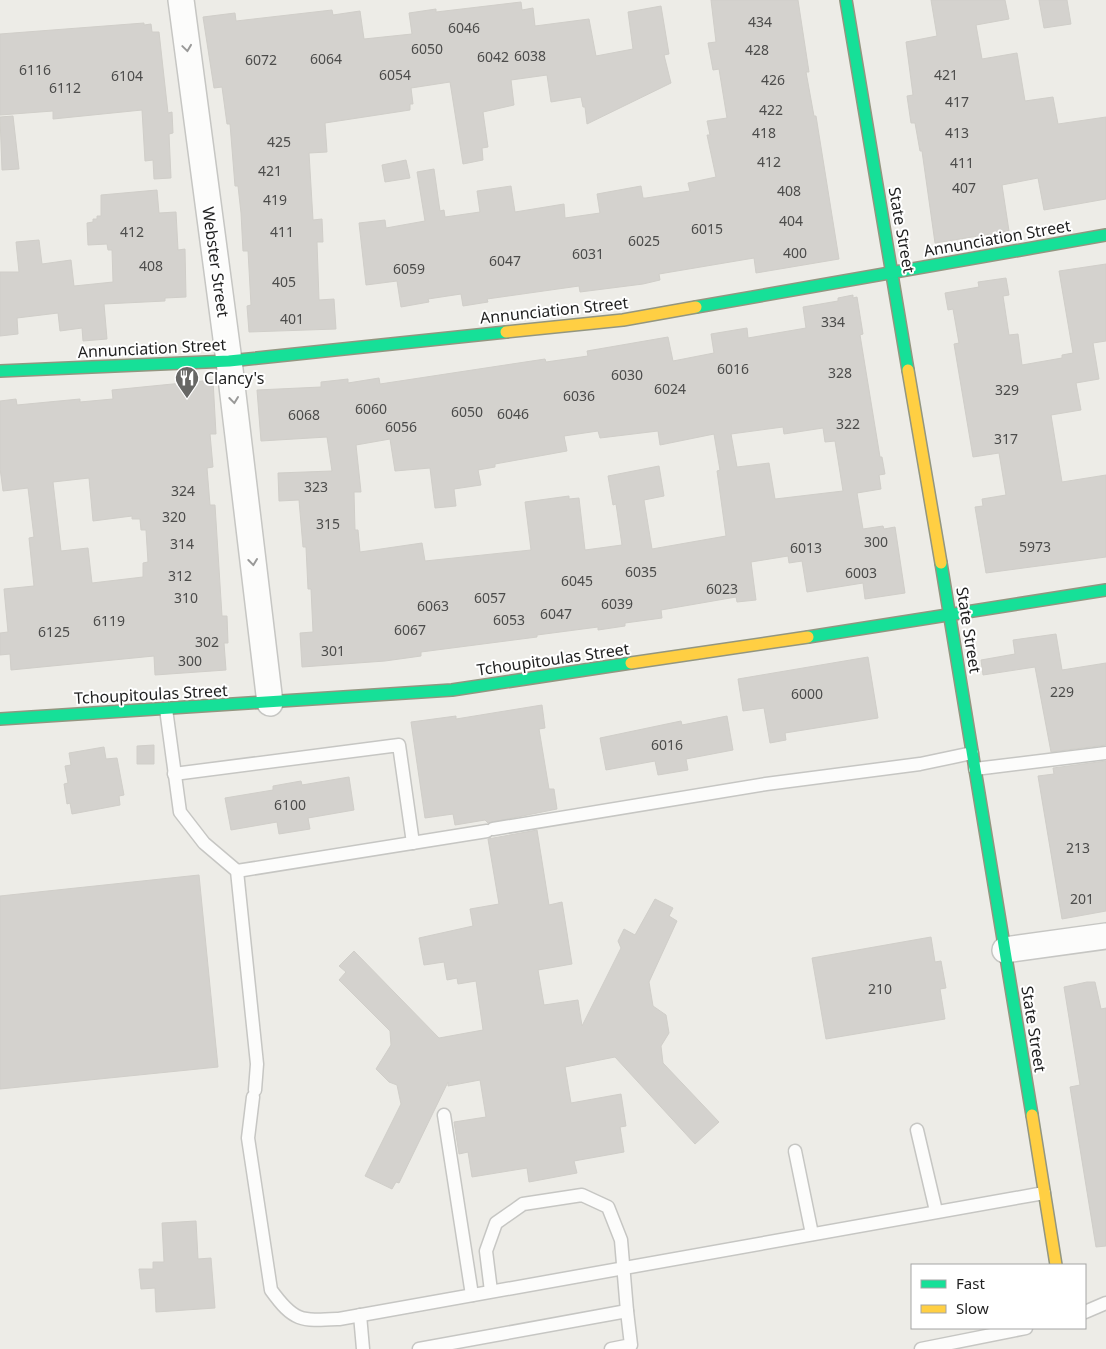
<svg xmlns="http://www.w3.org/2000/svg" width="1106" height="1349" viewBox="0 0 1106 1349" font-family="'Noto Sans',sans-serif">
<style>
.building{fill:#d4d2ce;stroke:#d0cec9;fill-rule:evenodd}
.lines{fill:none;stroke-linecap:round;stroke-linejoin:round}
.lane-casing{stroke:#c6c6c3;stroke-width:15}
.street-casing{stroke:#c6c6c3;stroke-width:28}
.fast-casing{stroke:#939680;stroke-width:14}
.slow-casing{stroke:#939680;stroke-width:14}
.lane{stroke:#fcfcfb;stroke-width:12}
.street{stroke:#fcfcfb;stroke-width:25}
.fast{stroke:#16e098;stroke-width:11}
.slow{stroke:#ffcf43;stroke-width:11}
.oneway{stroke:#999998}
.labels{text-anchor:middle;dominant-baseline:central;stroke-width:4;stroke-linejoin:round;paint-order:stroke}
.number-label{font-size:14px;fill:#4c4c4b}
.street-label{font-size:16px;fill:#1f1f1f;stroke:#fff}
.poi-label{font-size:16px;fill:#1f1f1f;stroke:#fff;text-anchor:start}
</style>
<rect width="100%" height="100%" fill="#edece7"/>
<g class="building">
<path d="M711,0H798L809,72H806L814,116H816L839,259L756,273L754,258L659,274L660,280L643,284L580,292L579,286L487,299L488,302L463,306L461,294L428,299L429,302L401,307L397,281L366,285L359,223L385,220L386,228L425,221L417,172L434,169L440,211L444,210L445,217L480,212L477,191L511,186L515,212L564,204L565,218L600,213L597,194L641,186L643,198H646L690,191L688,183L716,177L707,135H710L707,121L727,118L719,69L713,70L708,43L716,42Z"/>
<path d="M931,0H1005L1009,19L976,25L982,59L1017,53L1025,101L1053,97L1058,124L1106,117V199L1044,210L1038,178L1002,185L1009,231L935,243L922,151H920L915,123H911L907,96L913,95L906,42L937,36Z"/>
<path d="M1039,0H1067L1071,24L1044,28Z"/>
<path d="M521,2L522,10L533,8L535,26L589,19L596,56L633,49L628,12L661,6L669,54L664,55L671,83L587,124L585,107H583L581,97L551,102L547,75L511,80L514,105L483,112L488,147L482,148L483,160L463,164L450,82L411,88L413,104H410V110L325,123L327,152L309,153L313,220L322,219L323,242H317L319,300L334,299L336,329L249,332L247,306L251,305L248,251H243L241,213L238,186H235L230,124H227L222,87L214,88L203,17L235,13L236,21L332,10L333,15L360,11L364,39L412,34L409,13L436,9V12Z"/>
<path d="M144,23V25L151,24L152,32H159L168,113L172,112L173,133L169,134L171,178L154,179L153,160L145,161L142,110L53,119V111L0,115V34Z"/>
<path d="M13,116L19,169L2,170L0,117Z"/>
<path d="M406,160L410,178L385,182L382,165Z"/>
<path d="M157,190L159,213L176,212L178,250L185,249L186,297L165,298V301L104,304L107,339L83,341L82,328L60,331L58,313L17,318L18,334L0,336V272H19L16,242L39,240L42,264L71,260L74,286L113,282L112,250H108L107,244L88,245L87,223L93,222V219H97V216H101V195Z"/>
<path d="M1106,264V341L1093,343L1099,379L1076,383L1081,410L1051,415L1062,482L1106,475V557L986,573L975,507L983,506L982,499L1006,495L999,453L973,457L954,344L959,343L953,309L948,310L945,293L979,287L978,282L1006,278L1009,295L1003,296L1009,335L1018,334L1022,365L1062,358V355L1073,353L1059,271Z"/>
<path d="M853,295V298L857,297L863,334L860,335L880,457H882L885,474L879,475L881,489L857,493L863,529L883,526L884,529L895,527L905,593L865,599L863,583L807,592L802,561L789,563L788,556L751,562L756,600L737,602L736,597L661,610L662,618L625,623V626L598,630V627L537,635V637L421,652V656L385,661L302,667L300,633L313,632L311,589H308L306,547H303L299,500L279,501L278,473L332,471L327,437L261,441L257,390L321,387V382L348,379V383L379,378L380,384L545,359L546,362L588,356L587,351L668,337L673,361L714,353L711,334L747,328L748,338L806,328L803,307L838,301V298ZM783,427L784,434L823,428L825,442L835,441L843,491L775,499L769,463L737,467L731,434ZM598,431L600,438L658,431L660,445L714,434L720,470L717,471L726,536L652,549L644,500L664,496L659,466L608,476L613,505L616,504L622,545L585,550L579,498L569,499V496L525,502L531,550L425,561L422,543L360,552L358,530H355L354,492H361L356,445L390,439L395,471L430,468L435,508L456,506L454,489L481,485L478,470L495,467V464L567,451L564,436Z"/>
<path d="M213,380L216,434H210L213,467L207,468L210,505H215L222,616H227L228,643H224L226,670L155,675L154,656L11,670L10,654L0,655V633L8,632L4,589L34,586L29,538L34,537L28,488L3,491L0,468V401L16,399L17,405L80,399V402L113,399L112,390ZM89,478L93,521L132,516V519H140L141,530H146L148,562L143,563V577L92,583L88,548L61,551L53,482Z"/>
<path d="M1056,634L1062,670L1106,663V745L1051,752L1035,667L983,675L981,660L1015,654L1013,640Z"/>
<path d="M868,657L878,718L785,733L786,740L770,743L764,708L743,711L738,679Z"/>
<path d="M542,705L545,728L539,729L549,789H554L557,809L488,823L485,820L455,825L453,814L425,818L411,722L456,716V719Z"/>
<path d="M727,716L733,750L686,759L688,770L658,775L655,761L606,770L600,738L681,721L682,725Z"/>
<path d="M154,745V764H137V746Z"/>
<path d="M104,747L106,759L117,758L124,795L119,796L120,805L72,814L70,803L67,804L64,784L68,783L65,766L71,765L69,753Z"/>
<path d="M1106,761V911L1062,919L1038,776L1054,774L1053,768Z"/>
<path d="M349,777L354,810L308,818L310,829L279,834L277,822L231,830L225,798L273,790V786L301,781L302,785Z"/>
<path d="M537,830L549,905L562,902L572,964L538,970L544,1005L578,1000L582,1026L621,948L618,941L624,929L635,935L655,899L673,908L669,916L677,921L649,982L653,1006L666,1015L669,1033L661,1046L663,1063L719,1122L695,1144L615,1057L565,1067L571,1103L621,1094L626,1126L620,1127L624,1152L574,1161L577,1173L529,1182L527,1168L472,1177L468,1152L459,1154L454,1122L486,1117L480,1080L448,1086V1082L399,1183L396,1182L392,1189L365,1176L401,1104L397,1085L389,1082L376,1069L391,1045L390,1031L339,980L346,972L339,966L354,951L439,1038L483,1030L476,981L458,984L457,978L447,980L444,962L424,965L419,938L473,926L470,909L499,904L488,839Z"/>
<path d="M199,875L218,1067L0,1089V896Z"/>
<path d="M931,937L935,962L941,961L946,988L940,989L945,1019L826,1039L812,958Z"/>
<path d="M1087,982H1095L1101,1009L1106,1008V1246L1096,1247L1070,1087L1080,1085L1064,987Z"/>
<path d="M196,1221L198,1259L211,1258L215,1308L156,1312L155,1288L141,1289L139,1269H153V1262H164L162,1223Z"/>
</g>
<g class="lines">
<g class="lane-casing">
<g id="lane">
<path d="M166,709L180,812L204,843L237,871L257,1064L255,1090"/>
<path d="M975,769L1106,753"/>
<path d="M174,774L399,745L413,843"/>
<path d="M493,829L766,784L920,764L972,753"/>
<path d="M237,871L487,831"/>
<path d="M253,1097L248,1138L271,1290C294,1322 301,1321 339,1319L1044,1193"/>
<path d="M444,1115L472,1295"/>
<path d="M917,1130L936,1211"/>
<path d="M795,1151L812,1234"/>
<path d="M1085,1312L1106,1303"/>
<path d="M360,1315L363,1349"/>
<path d="M419,1349L627,1311L621,1240L608,1207L582,1195L523,1204L496,1223L486,1251L491,1291"/>
<path d="M611,1349L631,1345L627,1311"/>
<path d="M921,1349L1026,1328"/>
</g>
</g>
<g class="street-casing">
<g id="street">
<path d="M181,0L229,361L270,703"/>
<path d="M1005,950L1106,936"/>
</g>
</g>
<g class="fast-casing">
<g id="fast">
<path d="M846,0L908,370"/>
<path d="M696,307L1106,235"/>
<path d="M0,371L229,361L506,332"/>
<path d="M941,563L1032,1115"/>
<path d="M808,637L1106,590"/>
<path d="M0,719L452,690L631,663"/>
</g>
</g>
<g class="slow-casing">
<g id="slow">
<path d="M506,332L623,320L696,307"/>
<path d="M908,370L941,563"/>
<path d="M631,663L808,637"/>
<path d="M1032,1115L1056,1265"/>
</g>
</g>
<use href="#lane" class="lane"/>
<use href="#street" class="street"/>
<use href="#fast" class="fast"/>
<use href="#slow" class="slow"/>
</g>
<defs><path id="oneway-chevron" d="M-2-3.5L2.5 0L-2 3.5" fill="none" stroke-width="1.6" stroke-linecap="round" stroke-linejoin="round" transform="scale(1.25)"/></defs>
<g class="oneway">
<use href="#oneway-chevron" transform="translate(187 48) rotate(82)"/>
<use href="#oneway-chevron" transform="translate(234 400) rotate(83)"/>
<use href="#oneway-chevron" transform="translate(253 562) rotate(83)"/>
</g>
<defs>
<g id="restaurant-pin" transform="scale(1.25)"><path d="M0 17L-7.5 6A9.5 9.5 0 1 1 7.5 6Z" fill="#676765" stroke="#fff"/><path d="M-5-6h1v4h1v-4h1v4h1v-4h1v5L-1.5 .5V6h-2V.5L-5-1ZM5-6V6H3V1.5H1.5Q1.5-4 5-6Z" fill="#fff"/></g>
</defs>
<g fill-rule="evenodd">
<use href="#restaurant-pin" x="187" y="378"/>
</g>
<g class="labels">
<g class="number-label">
<text x="760" y="21">434</text>
<text x="464" y="27">6046</text>
<text x="427" y="48">6050</text>
<text x="757" y="49">428</text>
<text x="530" y="55">6038</text>
<text x="493" y="56">6042</text>
<text x="326" y="58">6064</text>
<text x="261" y="59">6072</text>
<text x="35" y="69">6116</text>
<text x="395" y="74">6054</text>
<text x="946" y="74">421</text>
<text x="127" y="75">6104</text>
<text x="773" y="79">426</text>
<text x="65" y="87">6112</text>
<text x="957" y="101">417</text>
<text x="771" y="109">422</text>
<text x="764" y="132">418</text>
<text x="957" y="132">413</text>
<text x="279" y="141">425</text>
<text x="769" y="161">412</text>
<text x="962" y="162">411</text>
<text x="270" y="170">421</text>
<text x="964" y="187">407</text>
<text x="789" y="190">408</text>
<text x="275" y="199">419</text>
<text x="791" y="220">404</text>
<text x="707" y="228">6015</text>
<text x="132" y="231">412</text>
<text x="282" y="231">411</text>
<text x="644" y="240">6025</text>
<text x="795" y="252">400</text>
<text x="588" y="253">6031</text>
<text x="505" y="260">6047</text>
<text x="151" y="265">408</text>
<text x="409" y="268">6059</text>
<text x="284" y="281">405</text>
<text x="292" y="318">401</text>
<text x="833" y="321">334</text>
<text x="733" y="368">6016</text>
<text x="840" y="372">328</text>
<text x="627" y="374">6030</text>
<text x="670" y="388">6024</text>
<text x="1007" y="389">329</text>
<text x="579" y="395">6036</text>
<text x="371" y="408">6060</text>
<text x="467" y="411">6050</text>
<text x="513" y="413">6046</text>
<text x="304" y="414">6068</text>
<text x="848" y="423">322</text>
<text x="401" y="426">6056</text>
<text x="1006" y="438">317</text>
<text x="316" y="486">323</text>
<text x="183" y="490">324</text>
<text x="174" y="516">320</text>
<text x="328" y="523">315</text>
<text x="876" y="541">300</text>
<text x="182" y="543">314</text>
<text x="1035" y="546">5973</text>
<text x="806" y="547">6013</text>
<text x="641" y="571">6035</text>
<text x="861" y="572">6003</text>
<text x="180" y="575">312</text>
<text x="577" y="580">6045</text>
<text x="722" y="588">6023</text>
<text x="186" y="597">310</text>
<text x="490" y="597">6057</text>
<text x="617" y="603">6039</text>
<text x="433" y="605">6063</text>
<text x="556" y="613">6047</text>
<text x="509" y="619">6053</text>
<text x="109" y="620">6119</text>
<text x="410" y="629">6067</text>
<text x="54" y="631">6125</text>
<text x="207" y="641">302</text>
<text x="333" y="650">301</text>
<text x="190" y="660">300</text>
<text x="1062" y="691">229</text>
<text x="807" y="693">6000</text>
<text x="667" y="744">6016</text>
<text x="290" y="804">6100</text>
<text x="1078" y="847">213</text>
<text x="1082" y="898">201</text>
<text x="880" y="988">210</text>
</g>
<g class="street-label">
<text transform="translate(902 230) rotate(80)">State Street</text>
<text transform="translate(997 238) rotate(-10)">Annunciation Street</text>
<text transform="translate(216 262) rotate(82)">Webster Street</text>
<text transform="translate(554 310) rotate(-6)">Annunciation Street</text>
<text transform="translate(152 348) rotate(-3)">Annunciation Street</text>
<text transform="translate(969 630) rotate(81)">State Street</text>
<text transform="translate(553 659) rotate(-8)">Tchoupitoulas Street</text>
<text transform="translate(151 694) rotate(-3)">Tchoupitoulas Street</text>
<text transform="translate(1034 1029) rotate(81)">State Street</text>
</g>
<g class="poi-label">
<text x="204" y="378">Clancy's</text>
</g>
</g>
<rect x="911" y="1264" width="175" height="65" fill="#ffffff" stroke="#a5a5a5"/>
<rect x="921" y="1280" width="25" height="8" fill="#16e098" stroke="#a5a5a5"/>
<text x="956" y="1289" font-size="15" fill="#1f1f1f">Fast</text>
<rect x="921" y="1305" width="25" height="8" fill="#ffcf43" stroke="#a5a5a5"/>
<text x="956" y="1314" font-size="15" fill="#1f1f1f">Slow</text>
</svg>
